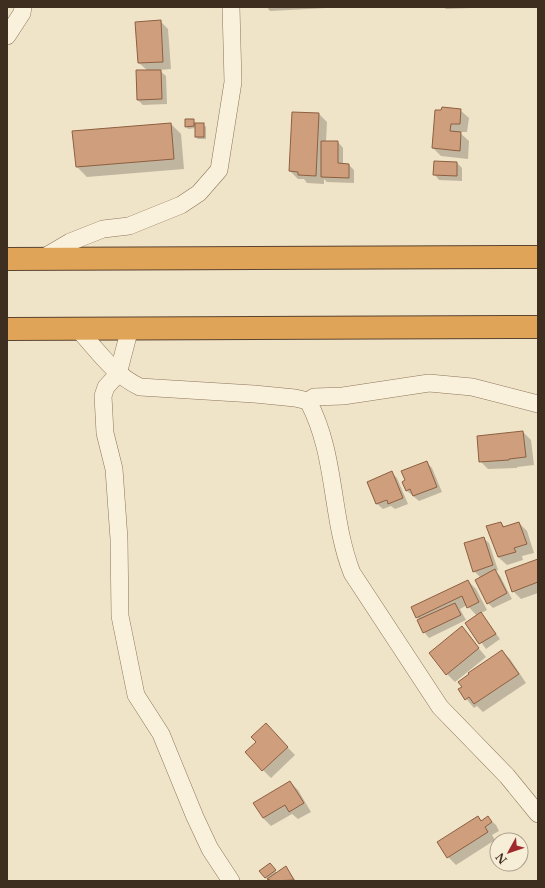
<svg xmlns="http://www.w3.org/2000/svg" width="545" height="888" viewBox="0 0 545 888" font-family="'Libre Baskerville',serif">
<style>
.shadow{fill:#0003}
.building{fill:#cf9f7d;stroke:#8d5f41}
.lines{fill:none;stroke-linecap:round;stroke-linejoin:round}
.street-casing{stroke:#8d765c;stroke-width:18}
.highway-casing{stroke:#5b4430;stroke-width:24}
.street{stroke:#faf1dc;stroke-width:17}
.highway{stroke:#e0a458;stroke-width:22}
</style>
<rect width="100%" height="100%" fill="#f0e4c8"/>
<g class="shadow">
<path d="M267,7H327V8L270,11Z"/>
<path d="M411,7H433L412,8Z"/>
<path d="M444,7H471V8L446,9Z"/>
<path d="M160,21L168,29L171,69L159,70L166,76L167,104L143,105L138,100L148,71L139,63Z"/>
<path d="M460,110L469,118L467,132H459L469,141L468,159L441,156L433,148Z"/>
<path d="M319,114L327,122L326,142H338L343,148V165H349L354,170V183L327,182L324,179V184L307,183L304,179H298L290,171Z"/>
<path d="M193,120L196,124H203L206,127V139H198L196,137V128L188,129L186,126Z"/>
<path d="M171,124L181,134L184,169L87,177L76,166Z"/>
<path d="M457,163L462,168V181L439,180L434,174Z"/>
<path d="M523,432L531,440L534,465L517,467V468L488,469L480,461Z"/>
<path d="M427,463L432,468L442,492L419,501L407,491Z"/>
<path d="M391,472L397,478L408,504L395,509L391,506L383,509L377,504L368,482Z"/>
<path d="M501,523L505,527L519,523L527,531L534,553L522,556L523,560L507,565L498,557Z"/>
<path d="M483,538L489,543L498,570L495,571L500,576L512,599L493,608L488,603L481,578L474,571Z"/>
<path d="M538,560V593L521,599L513,591Z"/>
<path d="M468,581L476,589L487,610L481,613L500,639L486,649L467,623L477,616L467,605L460,609L466,620L429,638L424,632L420,620L417,617Z"/>
<path d="M462,628L486,657L455,682L447,674Z"/>
<path d="M502,651L510,659L526,683L483,712L477,706L474,708L459,690Z"/>
<path d="M274,733L295,755L271,778L263,770L257,742Z"/>
<path d="M290,782L298,790L311,812L298,819L292,814L271,826L263,818Z"/>
<path d="M478,817L482,821L487,817L496,825L499,831L492,835L495,840L456,865L448,857Z"/>
<path d="M272,867L277,873L286,868L296,881L268,880L266,878Z"/>
</g>
<g class="building">
<path d="M161,20L163,62L138,63L135,22Z"/>
<path d="M136,70H161L162,99L137,100Z"/>
<path d="M442,107L461,109L460,124H451L450,131L461,132L460,151L432,148L435,110H441Z"/>
<path d="M292,112L319,113L316,176L298,175V172L289,171Z"/>
<path d="M185,119H194V126L185,127Z"/>
<path d="M171,123L174,159L76,167L72,131Z"/>
<rect x="195" y="123" width="9" height="14"/>
<path d="M321,141H338V163L349,164V178L321,177Z"/>
<path d="M434,161L457,162V176L433,175Z"/>
<path d="M523,431L526,457L509,459V460L479,462L477,436Z"/>
<path d="M427,461L437,487L413,496L410,489L406,491L402,482L405,480L401,471Z"/>
<path d="M392,471L403,498L388,504L387,500L376,504L367,482Z"/>
<path d="M501,522L503,527L519,522L527,544L514,548L516,552L498,557L486,526Z"/>
<path d="M484,537L493,565L473,572L464,543Z"/>
<path d="M538,559V582L512,592L505,571Z"/>
<path d="M495,569L507,593L487,604L475,580Z"/>
<path d="M468,580L479,602L467,608L462,596L416,618L411,607Z"/>
<path d="M455,603L461,615L423,633L417,620Z"/>
<path d="M481,612L496,634L479,644L465,623Z"/>
<path d="M462,626L479,648L446,675L429,653Z"/>
<path d="M502,650L519,674L474,704L469,697L465,700L458,689L462,687L458,682L469,674L468,673Z"/>
<path d="M266,723L288,747L262,771L245,752L256,742L251,737Z"/>
<path d="M290,781L304,803L289,812L285,805L263,818L253,803Z"/>
<path d="M478,816L481,821L488,816L492,822L485,827L488,832L447,858L437,842Z"/>
<path d="M270,863L276,870L265,878L259,871Z"/>
<path d="M286,866L294,880L272,881L267,879Z"/>
</g>
<g class="lines">
<g class="street-casing">
<g id="street">
<path d="M7,36L22,13L23,7"/>
<path d="M41,259L70,242L103,229L129,226L181,205L199,193L219,170L233,82L231,7"/>
<path d="M130,328L118,374L106,387L103,396L105,433L114,469L119,539L120,616L136,695L161,734L195,817L210,849L231,881"/>
<path d="M78,329C97,350 114,375 140,387L254,394L295,398L308,401C337,455 330,517 352,573L440,707L507,776L538,814"/>
<path d="M308,401L314,397L343,396L429,383L472,387L538,404"/>
</g>
</g>
<g class="highway-casing">
<g id="highway">
<path d="M7,259L538,257"/>
<path d="M7,329L538,327"/>
</g>
</g>
<use href="#street" class="street"/>
<use href="#highway" class="highway"/>
</g>
<rect width="545" height="888" fill="none" stroke="#3d2e20" stroke-width="16"/>
<g transform="translate(509 852) rotate(230)"><circle r="19" fill="#f7eed8" stroke="#ada18e"/>
<path d="M0-3L7 15L0 10L-7 15Z" fill="#9e2a2b"/>
<text y="-6" font-size="11" font-weight="bold" text-anchor="middle" fill="#3d2e20">N</text>
</g>
</svg>
